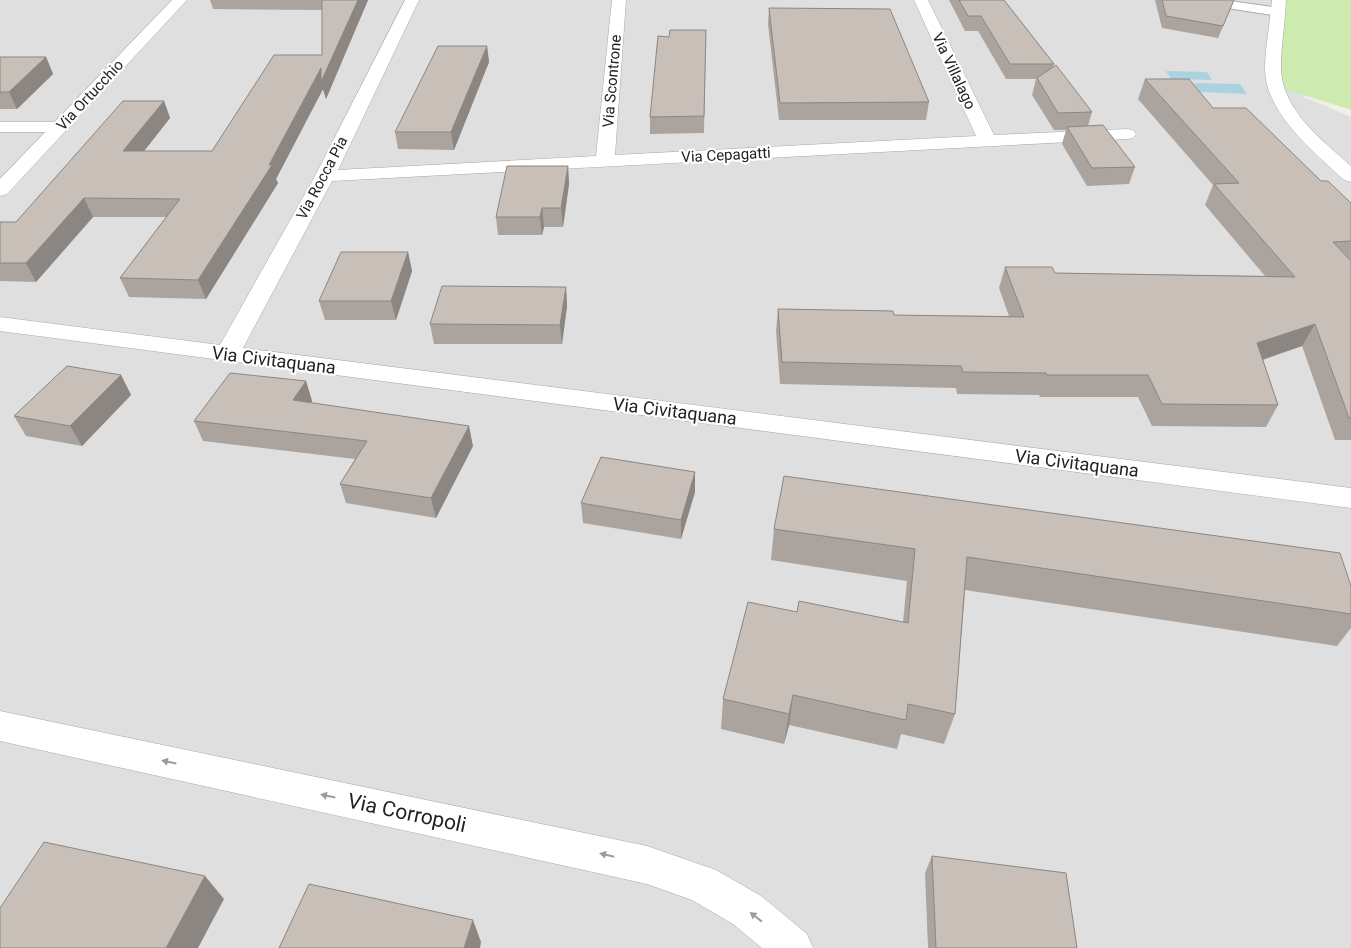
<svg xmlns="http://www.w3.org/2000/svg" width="1351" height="948" viewBox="0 0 1351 948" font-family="Roboto,sans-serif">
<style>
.residential{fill:#e0dfdf}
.grass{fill:#cdebb0}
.water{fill:#aad3df}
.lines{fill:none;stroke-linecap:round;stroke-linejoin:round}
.service-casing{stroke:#a9a9a9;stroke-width:2}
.minor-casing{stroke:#a9a9a9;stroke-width:1}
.tertiary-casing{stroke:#a9a9a9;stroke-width:1}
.service{fill:#fff;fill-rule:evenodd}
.minor{fill:#fff;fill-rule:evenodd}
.tertiary{fill:#fff;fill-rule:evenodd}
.wall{fill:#aba49e}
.shaded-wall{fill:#8b8681}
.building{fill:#c7bfb8;stroke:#8b8681}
.oneway{fill:#9c9c9c}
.labels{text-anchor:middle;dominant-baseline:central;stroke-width:4.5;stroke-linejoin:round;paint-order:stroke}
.far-street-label{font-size:15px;fill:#222;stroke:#fff}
.street-label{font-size:18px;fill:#222;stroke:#fff}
.near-street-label{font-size:21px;fill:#222;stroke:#fff}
</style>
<rect width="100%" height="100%" fill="#f2efe9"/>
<path class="residential" d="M0,0H1299L1292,57L1304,97L1351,117V948H0Z"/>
<path class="grass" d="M1281,0H1351V110L1275,86Z"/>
<g class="water">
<path d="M1166,71L1207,72L1212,80L1171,79Z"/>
<path d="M1194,83L1240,84L1247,94L1200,92Z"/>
</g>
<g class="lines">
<g class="service-casing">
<path id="service" d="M1195,0H1224L1278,8L1284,12L1278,16L1201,4Z"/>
</g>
<g class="minor-casing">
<g id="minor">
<path d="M405,0H419L338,170L596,156L612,0H626L615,155L976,136L914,0H928L994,135L1127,129L1133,130L1136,134L1133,138L1127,139L332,181L243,348L1351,488V508L0,331V317L220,345L315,176Z"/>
<path d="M1272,0H1286C1285,23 1281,46 1281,69C1282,110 1323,141 1351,166V182L1344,180C1315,153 1265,113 1265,69C1265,47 1270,23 1272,0Z"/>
<path d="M0,122H60L66,123L69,127L66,131L60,132H0Z"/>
</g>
</g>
<g class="tertiary-casing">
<g id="tertiary">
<path d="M172,0H187L7,194L0,196V179Z"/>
<path d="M0,711L647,846L716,870L761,896L807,934L813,948H762L733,924L692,900L647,884L0,741Z"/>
</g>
</g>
<use href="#service" class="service"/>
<use href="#minor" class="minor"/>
<use href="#tertiary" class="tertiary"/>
</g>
<g class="wall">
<path d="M210,0H368L326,99L323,89L276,179L278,183L206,299L129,297L120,278L166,217H93L36,282L0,281V222H16L164,101L170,118L144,151H212L322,55V10L213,9Z"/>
<path d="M949,0H1004L1054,64L1053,67L1092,112L1088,126L1135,167L1129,184L1087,186L1062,144L1066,130H1054L1032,95L1036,79H1006L978,31H965Z"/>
<path d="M1155,0H1234L1218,38L1162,28Z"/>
<path d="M769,8L929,102L926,120H779L768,24Z"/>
<path d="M706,30L704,133L650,134V117L669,37Z"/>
<path d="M487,46L489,62L454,150L398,149L395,132Z"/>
<path d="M0,57H46L53,74L17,109H0Z"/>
<path d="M1145,79L1213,108L1321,181L1351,203V440H1335L1302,346L1263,360L1278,405L1266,427L1152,426L1138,397H1040L1039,395L957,394L956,388L780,384L776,331L778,309L894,315L1009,316L999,288L1005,267L1055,273L1265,276L1205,205L1213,185L1138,99Z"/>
<path d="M568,166L569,184L563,227H544L542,235H498L496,217Z"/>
<path d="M408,252L412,271L396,320H325L319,301Z"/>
<path d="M566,287L567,306L562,344H434L430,324Z"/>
<path d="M121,375L131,395L82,446L26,436L14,416Z"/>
<path d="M306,381L312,401L311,403L473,446L436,518L346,503L340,484L355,459L203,441L194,421Z"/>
<path d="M695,472V492L681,539L583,523L581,503Z"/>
<path d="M774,529L1351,586V628L1337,646L965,590L955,714L944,744L901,734L897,749L789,725L784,744L721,729L723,699L797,612L903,622L907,581L771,560Z"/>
<path d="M932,856L1077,948H928L925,873Z"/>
</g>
<g class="shaded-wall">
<path d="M358,0H368L326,99L323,89L276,179L278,183L206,299L198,280L269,165Z"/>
<path d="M487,46L489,62L454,150L451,132Z"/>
<path d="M46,57L53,74L17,109L9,92Z"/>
<path d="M164,101L170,118L130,169L123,151Z"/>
<path d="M568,166L569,184L563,227L561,208Z"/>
<path d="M84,198L93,217L36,282L26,263Z"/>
<path d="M542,208L544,227L542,235L540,217Z"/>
<path d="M408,252L412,271L396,320L391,301Z"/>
<path d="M566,287L567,306L562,344L560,325Z"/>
<path d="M1315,324L1302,346L1246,365L1257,343Z"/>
<path d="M121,375L131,395L82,446L70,426Z"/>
<path d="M306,381L312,401L300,420L293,400Z"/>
<path d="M469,426L473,446L436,518L431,498Z"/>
<path d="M695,472V492L681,539V520Z"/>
<path d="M793,695L789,725L784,744L789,714Z"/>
<path d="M205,876L224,899L198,948H166Z"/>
<path d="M473,920L481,942L480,948H464Z"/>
</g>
<g class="building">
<path d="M322,0H358L321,82V68L269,165H272L198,280L120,278L180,199L84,198L26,263H0V222H16L123,101H164L123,151H212L274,55H322Z"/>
<path d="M959,0H1004L1054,64H1010L981,16H968Z"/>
<path d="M1162,0H1234L1223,26L1166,16Z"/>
<path d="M769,8L890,9L929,102L780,103Z"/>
<path d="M670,30H706L704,116L650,117L658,36L669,37Z"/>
<path d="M438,46H487L451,132H395Z"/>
<path d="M0,57H46L9,92H0Z"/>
<path d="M1056,65L1092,112L1058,113L1037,78Z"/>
<path d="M1145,79H1189L1213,108H1246L1321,181H1328L1351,203V241L1333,242L1351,261V418H1349L1315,324L1257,343L1278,405L1162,404L1148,375H1047L1046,373L963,372L961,366L782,362L778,309L893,311L894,315L1024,317L1005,267H1052L1055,273L1295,277L1214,184L1239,183Z"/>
<path d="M1103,125L1135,167L1092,168L1067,127Z"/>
<path d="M507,166H568L561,208H542L540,217H496Z"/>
<path d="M341,252H408L391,301H319Z"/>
<path d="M442,286L566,287L560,325L430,324Z"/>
<path d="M67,366L121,375L70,426L14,416Z"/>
<path d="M230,373L306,381L293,400L469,426L431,498L340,484L367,441L194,421Z"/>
<path d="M601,457L695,472L681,520L581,503Z"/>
<path d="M784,476L1340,553L1351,586V614L967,557L955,714L908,704L906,720L793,695L789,714L723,699L748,602L797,612L799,601L908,623L915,549L774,529Z"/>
<path d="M44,842L205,876L166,948H0V908Z"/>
<path d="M932,856L1066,873L1077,948H936Z"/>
<path d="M309,884L473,920L464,948H279Z"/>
</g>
<defs><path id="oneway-solid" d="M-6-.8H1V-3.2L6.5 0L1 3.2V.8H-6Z" transform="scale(1.25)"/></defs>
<g class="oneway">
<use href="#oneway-solid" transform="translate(169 762) rotate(-168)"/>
<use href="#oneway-solid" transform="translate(328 796) rotate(-168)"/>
<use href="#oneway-solid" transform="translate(607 855) rotate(-167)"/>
<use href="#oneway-solid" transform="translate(756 917) rotate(-142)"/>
</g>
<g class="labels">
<g class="far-street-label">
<text transform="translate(954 71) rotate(65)">Via Villalago</text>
<text transform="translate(612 81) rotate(-85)">Via Scontrone</text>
<text transform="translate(90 95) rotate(-47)">Via Ortucchio</text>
<text transform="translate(726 155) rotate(-3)">Via Cepagatti</text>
<text transform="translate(322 178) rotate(-62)">Via Rocca Pia</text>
</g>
<g class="street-label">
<text transform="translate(274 360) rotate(7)">Via Civitaquana</text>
<text transform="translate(675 411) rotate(7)">Via Civitaquana</text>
<text transform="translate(1077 463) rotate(7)">Via Civitaquana</text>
</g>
<g class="near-street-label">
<text transform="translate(407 813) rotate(12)">Via Corropoli</text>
</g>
</g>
</svg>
